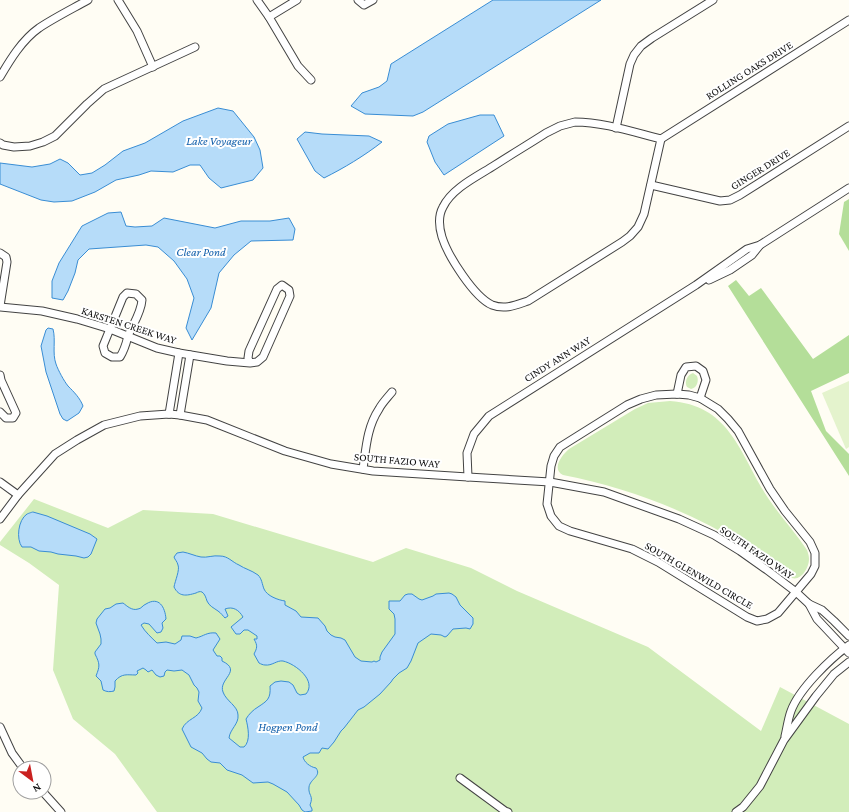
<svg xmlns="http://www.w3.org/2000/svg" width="849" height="812" viewBox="0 0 849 812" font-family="'Crimson Pro',serif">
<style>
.green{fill:#d2edba}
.forest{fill:#b4de99}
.pitch{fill:#e4f3cd}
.water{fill:#b6dcf9;stroke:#398dd4}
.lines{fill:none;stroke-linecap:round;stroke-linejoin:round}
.minor-casing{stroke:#434343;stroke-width:9}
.minor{stroke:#fff;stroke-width:7}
.labels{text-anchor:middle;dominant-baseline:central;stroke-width:4;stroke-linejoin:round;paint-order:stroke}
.street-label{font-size:11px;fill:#101010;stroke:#fff}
.water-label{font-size:12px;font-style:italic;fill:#115fab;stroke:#fff}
</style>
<rect width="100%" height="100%" fill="#fffdf4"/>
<g class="green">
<path d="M693,373L697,376C699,381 697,388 691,389L687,387C684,382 687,375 693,373Z"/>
<path d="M670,401C731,405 740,455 768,498C780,516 795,532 807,550C808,553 809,556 809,559C809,568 801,581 792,578C777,568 762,556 747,547C690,511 628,488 563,475C551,469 562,455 569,449L635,409L648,403Z"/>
<path d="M34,499L108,528L143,510L213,514L373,562L406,548L471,568L517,591L648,647L761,731L780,687L849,724V812H157L115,754L73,719L53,670L59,585L29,563L0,545V542Z"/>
</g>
<g class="forest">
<path d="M849,199V251L839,234L844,202Z"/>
<path d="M736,280L749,296L761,288L813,359L849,335V373L811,391L826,431L849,454V476L728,286Z"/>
</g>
<path class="pitch" d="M849,381V447L846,449L822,393Z"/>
<g class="water">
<path d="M493,0H601L423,112L413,116L365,114L351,106L362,93L379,87L387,81L391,64Z"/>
<path d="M218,108L233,111L254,137L260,150L263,168L253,180L221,188L209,178L200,165H190L173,172L151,171L139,175L116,180L95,192L72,201L54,202L41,200L0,184V163L32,167L50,164L60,159L68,163L80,175L92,173L105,165L123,151L145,143L183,121Z"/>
<path d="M480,115H494L504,136L444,175L435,162L427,142L429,136L448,124Z"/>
<path d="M305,132L322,134L369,136L382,142C364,156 344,168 324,178L315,171L297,139Z"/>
<path d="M121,212L126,226L135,227L152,226L164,218L215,228L241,221H270L289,218L295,229L293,240L251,241L234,255L219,273L211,308L192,340L186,328L194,298L187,279L174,261L158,247L146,245L89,249L78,260L75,273L68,291L63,300L52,298V281L59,263L82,226L108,213Z"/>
<path d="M48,328L53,329C56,340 52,353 56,364C58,370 64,381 68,386C74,392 80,398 83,406L79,413L67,421L63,419L60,414L46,372L41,346L46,330Z"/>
<path d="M33,512L47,516L90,534L97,539L91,554L88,557L84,558L76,556L58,554L51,552L39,551L31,547H22C16,539 18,520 27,514C27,514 32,512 33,512Z"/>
<path d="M183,552C189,553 195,556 201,557C207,558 213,555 220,556C228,556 232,562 239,565C245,569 251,570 258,575C262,579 262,584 264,589C267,596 278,600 285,601V605L296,611L301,617L318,618L325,626L327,631L331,635L335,637L341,638L345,640L355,657L361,661L372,662L374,661L376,662L380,660V657L382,652L395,634V619L394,614L389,609V601H400L405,595L408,594H412L419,599L422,600L433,596L436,594L449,593L452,594L456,597L460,605L473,618V624L470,629L466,628L453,629L447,636L445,637L441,635L431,634L418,643L411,661L407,668L399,673L393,679L391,682L380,694L364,707L358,710L344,728L341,731L334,742L328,749L322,748L319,753H310L303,757C304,762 310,767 316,768C322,776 310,779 309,787C308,796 314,795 310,805L312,809V811L305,812L302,810L299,805L287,792L273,784L268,782L253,783L242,775L227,770L220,763L211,762L207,759L202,753L191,747L182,729C187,718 198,719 202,708L198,701L199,692L197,688L194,685L189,675L182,670L174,671L167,670L165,672L164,676L160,677L156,675L152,670L148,672L146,670L143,668L137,671L138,673L136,675C127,675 122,673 115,681V687L114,691C110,692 107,692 103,690L101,681L96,676C100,666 100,664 95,654V652L101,644V639L100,634L96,623L97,619L105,609L110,608L116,604L123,603C127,606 132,611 138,609C141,609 143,605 146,604C159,596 165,607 166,619L162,623L163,628L161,632L157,633L149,624L144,623L141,625C145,632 152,638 157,643L166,642L175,644L181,640L182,636H190L196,638C204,636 207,632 216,633L220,639L213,650L217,656H220L222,658V661C243,671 218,679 223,692C226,701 238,706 238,715C239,724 230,729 229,738L240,747H244C251,741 248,727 246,719C249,714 253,710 258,707C267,701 271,699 270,686L275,682L281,681L289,682L293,685L297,693L300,695L306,694C317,681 296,664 283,661C277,660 272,666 265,665C263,665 261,664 259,663L254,654C257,648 258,646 254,639H257V636L248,630H244L240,634H236L231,627L243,617C239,610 233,606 225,609L228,616L225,618C223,616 221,613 218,611C214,608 209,606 207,601C206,598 205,594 202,592C200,591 198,592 196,593C186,596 179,597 174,587C175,581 180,570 178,565C177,561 175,560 174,557L177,553Z"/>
</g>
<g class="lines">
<g class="minor-casing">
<g id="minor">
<path d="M118,0L137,31L153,67"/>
<path d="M257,0L269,17L298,66L311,80"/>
<path d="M358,0L364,5L373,0"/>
<path d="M269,17L297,0"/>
<path d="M0,77C10,60 22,40 39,28C54,18 72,9 88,0"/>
<path d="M575,122C603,122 633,132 661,139L644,214L638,227L630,236L622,242L528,301C516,305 505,310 492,305C474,297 448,256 442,237C439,227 438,216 443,207C452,188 478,176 495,165C512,154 529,144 546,133L560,126Z"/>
<path d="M616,128L630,64L634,55L641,46L652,38L713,0"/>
<path d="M661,139L849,20"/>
<path d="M0,143L3,145L14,147L30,146L43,142L55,136L87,104L104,89L195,47"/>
<path d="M651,185L720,201L730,200L740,195L849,126"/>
<path d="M0,253L6,257L7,262L0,306"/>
<path d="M709,280L730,270L752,255L760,245"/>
<path d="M127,293L136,294L142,300C141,313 133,324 128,336C126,344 125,349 120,357H112L105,353L103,346L123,297Z"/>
<path d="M0,307L42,311L77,319L110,329L157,348L179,353L227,361L250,363L257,362L263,357L290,296L289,290L282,285L277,289L249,351L248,358L250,363"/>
<path d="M0,375L1,380L16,413L13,418H6L0,412"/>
<path d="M677,394L689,395L700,398L718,409L728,419L738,431L770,489L785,511L810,542L815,553V566L811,574L778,613L767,619L757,621L747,617L658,562L632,549L570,531L559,526L551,516L547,504L551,466L554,456L560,447L627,405L641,399L656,395Z"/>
<path d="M677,394L681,375L686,367L696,366L703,371L706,380L700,398"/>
<path d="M169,414L179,353"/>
<path d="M180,415L190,355"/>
<path d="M363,469C366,448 367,427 379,409C382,403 388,397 392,392"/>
<path d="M468,477L467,453L474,434L489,416L696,285L747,249L760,245L849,188"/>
<path d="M0,482L18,495"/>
<path d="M0,519L18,495L55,454L77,440L104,425L140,416L169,414L180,415L207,420L285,451L331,464L373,471L468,477L550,482L604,492L679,519L714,535L740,551L767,570L796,592L809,604L822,610L834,621L849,636"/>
<path d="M809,604L817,619L849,653"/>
<path d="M0,727L12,753L23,768"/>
<path d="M785,736C787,728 788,719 791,711C799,689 830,659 849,645"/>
<path d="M460,778L505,811L508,812"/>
<path d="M43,792L61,812"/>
<path d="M736,812L743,807L760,786L784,740L816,696L834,674L849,662"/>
</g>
</g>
<use href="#minor" class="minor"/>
</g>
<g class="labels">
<g class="street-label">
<text transform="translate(749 70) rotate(-32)">ROLLING OAKS DRIVE</text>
<text transform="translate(760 169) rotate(-32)">GINGER DRIVE</text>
<text transform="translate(129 325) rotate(18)">KARSTEN CREEK WAY</text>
<text transform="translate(557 359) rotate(-32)">CINDY ANN WAY</text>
<text transform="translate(397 460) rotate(5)">SOUTH FAZIO WAY</text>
<text transform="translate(757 552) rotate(34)">SOUTH FAZIO WAY</text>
<text transform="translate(699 575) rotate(30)">SOUTH GLENWILD CIRCLE</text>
</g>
<g class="water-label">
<text x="219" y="141">Lake Voyageur</text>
<text x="201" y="252">Clear Pond</text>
<text x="288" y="727">Hogpen Pond</text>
</g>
</g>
<g transform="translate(32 780) rotate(148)"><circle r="19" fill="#ffffff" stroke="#9f9f9f"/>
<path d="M0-3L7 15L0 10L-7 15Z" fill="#c92120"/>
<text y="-6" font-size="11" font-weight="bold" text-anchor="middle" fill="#101010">N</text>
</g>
</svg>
